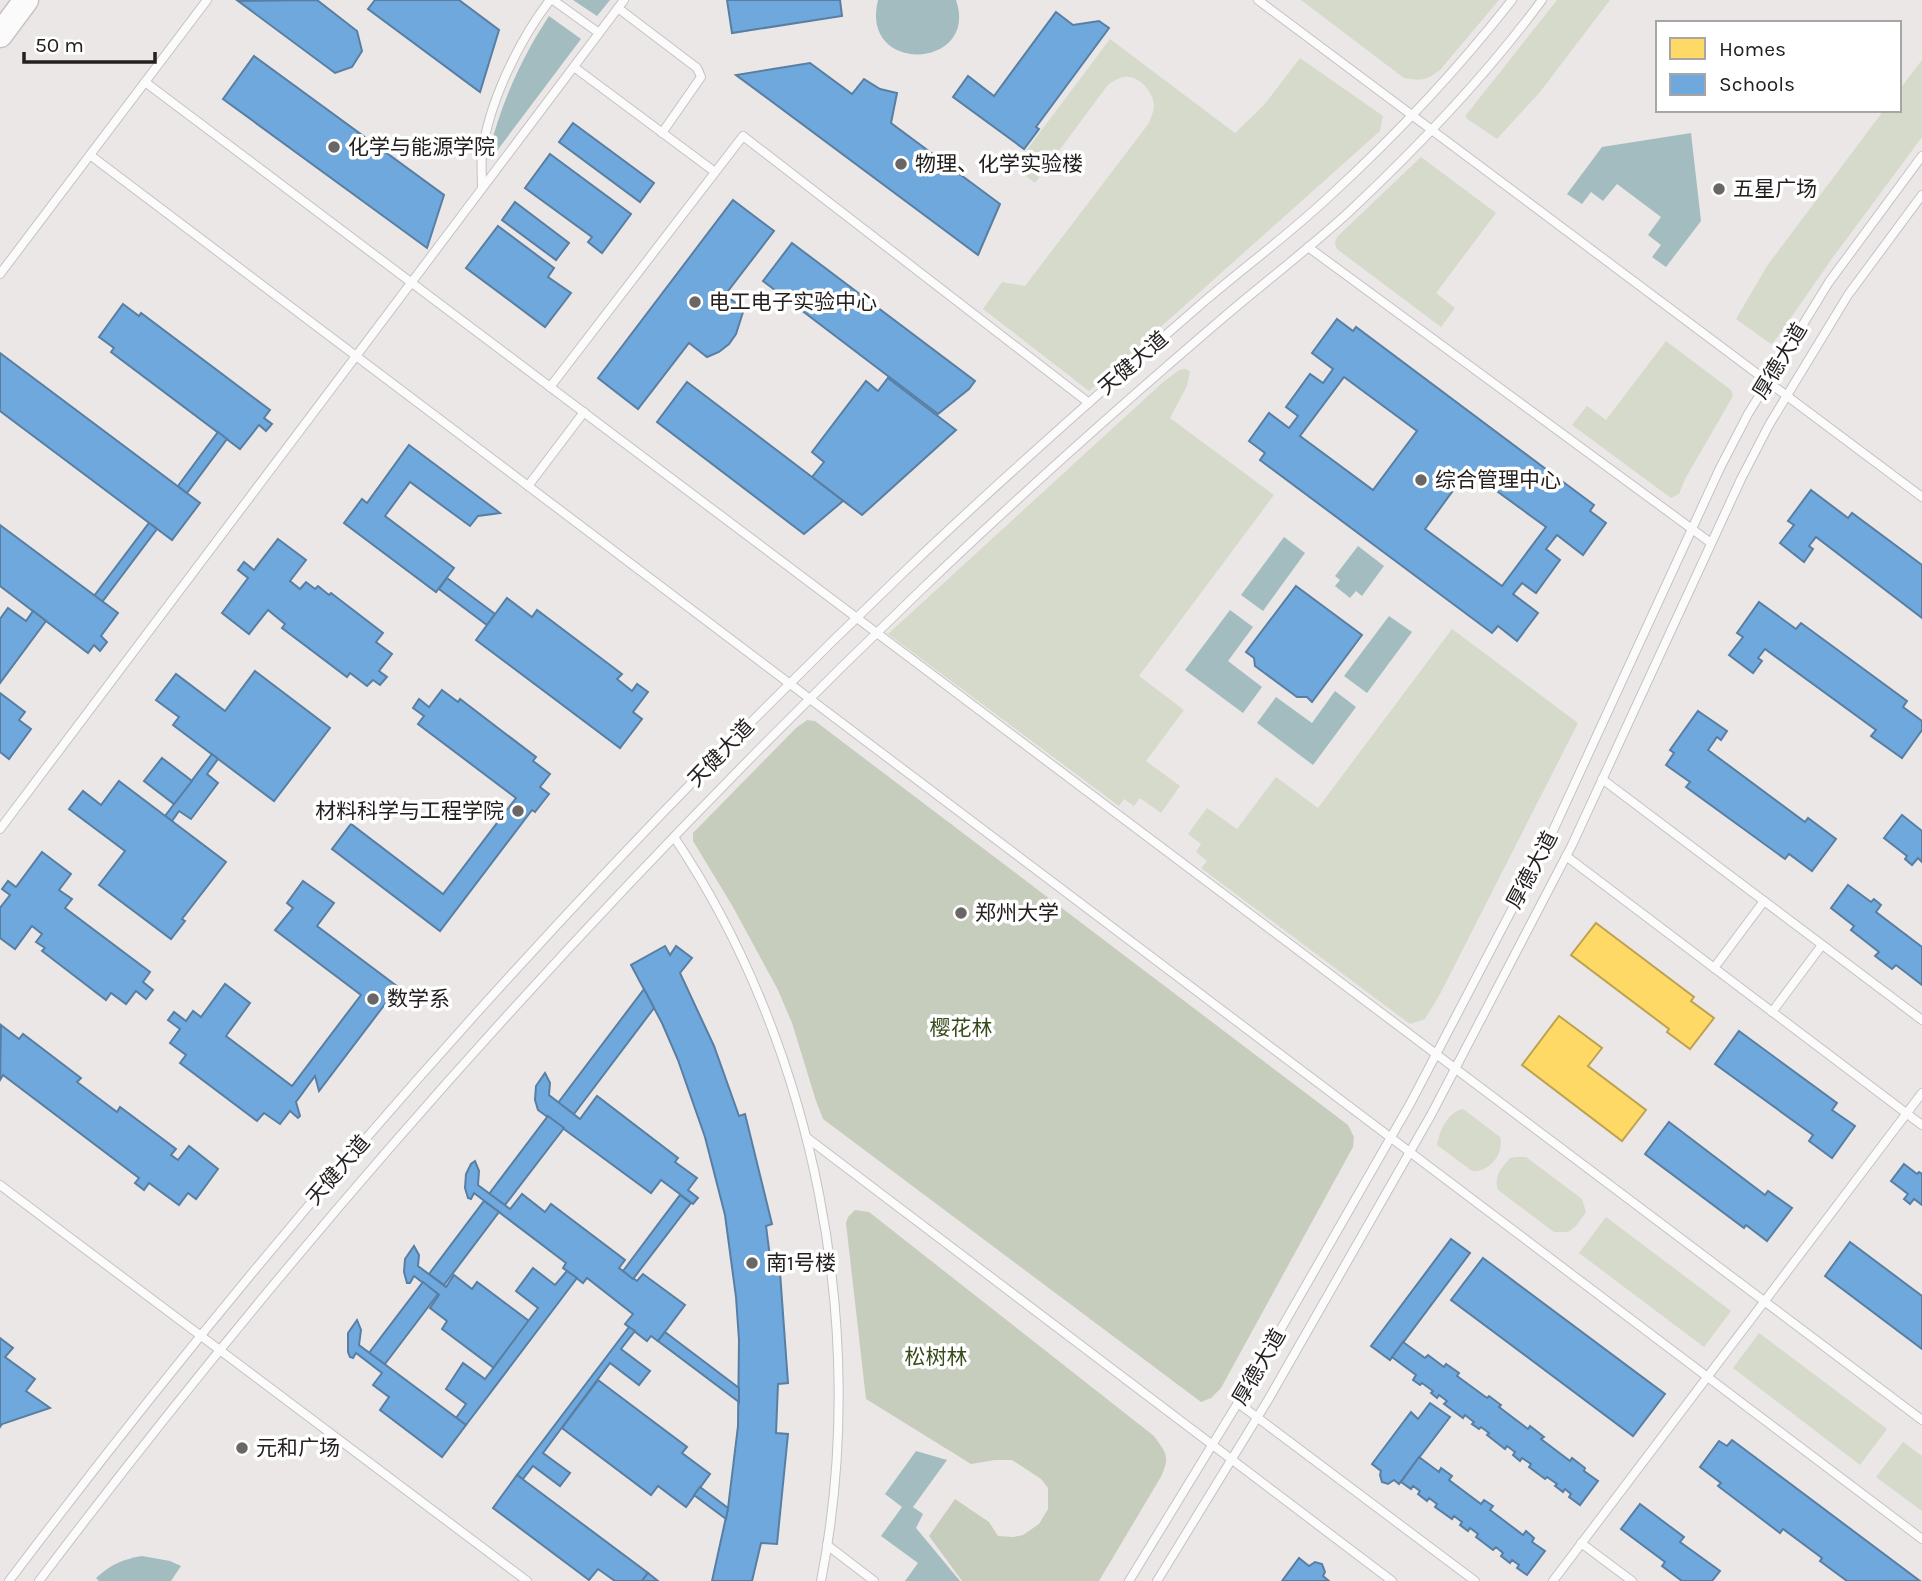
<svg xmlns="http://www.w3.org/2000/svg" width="1922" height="1581" viewBox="0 0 1922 1581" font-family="Karla,'Noto Sans SC',sans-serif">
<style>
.green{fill:#d5dacb}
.forest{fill:#c7cdbc}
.water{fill:#a2bcc0}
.homes{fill:#ffd966;stroke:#bda251;stroke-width:2}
.schools{fill:#6fa8dc;stroke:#587fa3;stroke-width:2;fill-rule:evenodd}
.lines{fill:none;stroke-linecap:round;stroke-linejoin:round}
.service-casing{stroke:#c5c2c1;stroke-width:10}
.primary-casing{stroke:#c5c2c1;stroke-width:27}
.service{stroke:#fcfbfb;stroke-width:8}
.primary{stroke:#fcfbfb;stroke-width:24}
.poi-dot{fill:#696665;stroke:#fff;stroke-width:2.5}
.labels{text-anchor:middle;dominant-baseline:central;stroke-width:7;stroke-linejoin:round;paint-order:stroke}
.poi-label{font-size:21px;fill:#23201f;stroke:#fff;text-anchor:start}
.street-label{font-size:21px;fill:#23201f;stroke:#fff}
.park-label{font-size:21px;fill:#374b1c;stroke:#fff}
</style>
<rect width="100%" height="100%" fill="#ebe7e6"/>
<g class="green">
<path d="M1301,0H1499L1440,70C1425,81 1422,81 1404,78Z"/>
<path d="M1557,0H1610L1540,92L1497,139L1466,118V115Z"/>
<path d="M1110,39L1235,133L1264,105L1300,58L1383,116L1380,131L1089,391L983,309L1002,282L1025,286L1149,123C1151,117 1154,111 1154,106C1154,93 1141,78 1129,77C1121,76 1113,81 1107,86L1035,183L1014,167Z"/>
<path d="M1922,60V137L1831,260L1774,342L1771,344L1736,319L1767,266L1884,110H1899V90Z"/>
<path d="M1421,157L1496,213L1436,293L1455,308L1441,327L1337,249L1335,243L1337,237Z"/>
<path d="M1666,341L1731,390L1733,396L1685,479L1679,494L1671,498L1572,425L1587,406L1606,420Z"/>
<path d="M1186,369L1190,372L1187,386L1170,418L1274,495L1139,676L1184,710L1146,761L1180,786L1161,813L1140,798L1134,806L1124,799L1119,806L888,634L1161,384L1179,370Z"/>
<path d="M1452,629L1578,723L1439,996L1425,1019L1410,1024L1201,868L1207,861L1196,852L1201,844L1188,834L1207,808L1237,829L1276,777L1318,808Z"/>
<path d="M1463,1109L1500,1137C1505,1153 1489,1173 1472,1171L1437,1145C1439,1131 1448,1112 1463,1109Z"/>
<path d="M1516,1157H1526L1582,1199L1586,1212L1576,1226L1568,1232H1554L1498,1190C1493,1177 1502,1167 1510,1158Z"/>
<path d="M1606,1217L1731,1311L1704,1347L1579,1253Z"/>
<path d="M1759,1333L1887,1429L1860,1465L1733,1368Z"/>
<path d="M1903,1442L1922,1456V1511L1876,1477Z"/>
</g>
<g class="forest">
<path d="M807,720L815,721L1348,1125L1354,1137L1353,1147L1221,1388L1211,1398L1201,1402L823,1119L816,1101L792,1023L778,990L733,907L693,841V833L796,728Z"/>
<path d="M855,1210L869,1212L1154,1436C1166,1453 1170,1455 1162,1475L1099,1581H962L929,1536L955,1499L989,1522L998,1536L1013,1537L1023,1535L1039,1524L1048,1509V1488L1041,1479L1012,1460H995L971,1464L866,1399L846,1223L848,1217Z"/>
</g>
<g class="water">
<path d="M573,0H610L597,16Z"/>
<path d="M878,0H956C980,69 859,76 878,0Z"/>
<path d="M549,16L581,39L490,160L487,159C500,106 520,60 549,16Z"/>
<path d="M1691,133L1701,221L1666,267L1652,257L1661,245L1648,235L1661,217L1617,184L1603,201L1591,192L1582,204L1567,194L1602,147Z"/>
<path d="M1284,537L1305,553L1263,611L1241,595Z"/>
<path d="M1358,546L1384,566L1362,596L1356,591L1350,598L1335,586L1340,580L1335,576Z"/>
<path d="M1230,610L1253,627L1228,661L1262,687L1243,713L1185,670Z"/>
<path d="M1389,616L1412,632L1367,693L1344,676Z"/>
<path d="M1335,691L1356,707L1313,765L1257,723L1276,697L1312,723Z"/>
<path d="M916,1451L947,1460L913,1507L923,1514L916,1528L960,1581H905L918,1563L881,1536L902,1507L885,1494Z"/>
<path d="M142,1556L170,1561L181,1566L171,1581H99L96,1578C110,1565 123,1559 142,1556Z"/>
</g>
<g class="homes">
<path d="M1596,923L1694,997L1691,1001L1714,1018L1690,1049L1667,1032L1669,1029L1571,955Z"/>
<path d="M1559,1016L1602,1048L1588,1066L1646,1110L1622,1141L1522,1065Z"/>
</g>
<g class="schools">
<path d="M317,0L357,31L362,51L352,67L335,73L238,1Z"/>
<path d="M375,0H459L499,30L480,92L368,9Z"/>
<path d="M727,0H840L842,16L732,33Z"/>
<path d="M1056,12L1073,25L1099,21L1109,28L1036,127L1039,129L1024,149L953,97L968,76L994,96Z"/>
<path d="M254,56L444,195L427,248L223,99Z"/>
<path d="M810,63L852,94L864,79L880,89L897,93L891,123L1000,204L978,255L736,75Z"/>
<path d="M573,123L654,183L640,202L559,142Z"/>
<path d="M550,154L631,214L602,253L588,242L592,237L525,188Z"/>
<path d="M733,200L774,231L725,295L744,309L736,334L729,344L719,352L707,357L689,343L638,409L598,378Z"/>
<path d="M515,202L569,243L556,260L502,220Z"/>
<path d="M498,226L554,268L548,277L571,293L545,327L466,268Z"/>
<path d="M792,243L975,381L969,389L938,414L763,281Z"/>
<path d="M123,304L139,316L141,313L270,410L264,418L272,424L266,431L259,425L240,449L111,352L114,348L99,337Z"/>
<path d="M1337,319L1353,331L1356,327L1594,505L1590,511L1606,523L1583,555L1557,535L1546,549L1560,560L1536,593L1522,583L1513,594L1538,613L1517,641L1498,626L1492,633L1260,460L1265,453L1249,441L1269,413L1289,428L1298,416L1286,407L1310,374L1323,383L1333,369L1312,353ZM1344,377L1417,431L1373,490L1300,436ZM1468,470L1546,527L1502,586L1425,529Z"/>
<path d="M0,353L200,503L172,540L0,411Z"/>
<path d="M888,378L956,430L862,515L812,477L824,462L812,452L866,381L878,391Z"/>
<path d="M687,382L812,477L843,501L804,534L657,422Z"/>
<path d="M218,432L227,439L187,493L178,486Z"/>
<path d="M409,445L500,513L478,516L470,526L410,482L385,516L454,568L436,592L344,523L362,499L367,503Z"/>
<path d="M1811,490L1848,518L1852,513L1922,565V618L1816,537L1809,546L1813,549L1804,562L1780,543L1794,525L1788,521Z"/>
<path d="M149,523L157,529L102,602L94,596Z"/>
<path d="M0,525L118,613L101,636L107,642L100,651L94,645L88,653L0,586Z"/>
<path d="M278,539L306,560L290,581L300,589L306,582L315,589L318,586L329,595L331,593L383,633L376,642L392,654L379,671L387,677L380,685L373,680L367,686L350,673L347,677L282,628L285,624L268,610L249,634L222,613L248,578L238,570L244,562L254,570Z"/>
<path d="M447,578L495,614L487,625L439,589Z"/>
<path d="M1296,586L1362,635L1312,702L1307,697H1297L1255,666L1254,658L1246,652Z"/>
<path d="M507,598L532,617L537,610L622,674L617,679L632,691L637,684L648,692L633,712L642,719L620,748L476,640Z"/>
<path d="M1759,602L1796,629L1801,623L1907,701L1903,707L1922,721V730L1902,758L1871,736L1876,730L1765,649L1758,658L1762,661L1753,673L1729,655L1743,637L1737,633Z"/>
<path d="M8,608L26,621L33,611L46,621L0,683V619Z"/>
<path d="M255,671L330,728L274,801L173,725L179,717L156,700L176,674L225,711Z"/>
<path d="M442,690L458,702L460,699L536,757L533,761L550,774L540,787L549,794L535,812L532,810L440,931L332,849L351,824L443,894L516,798L418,724L424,716L413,708L419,699L429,707Z"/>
<path d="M0,693L25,712L19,720L31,729L9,759L0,752Z"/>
<path d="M1698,711L1727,731L1721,740L1717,737L1708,750L1805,822L1808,818L1836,839L1812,871L1789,854L1785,859L1686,787L1690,782L1666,765L1674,753L1670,750Z"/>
<path d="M212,754L218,759L207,774L218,783L191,819L179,811L172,821L165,816Z"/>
<path d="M162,758L192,781L174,804L144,781Z"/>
<path d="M119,781L226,862L182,919L185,921L171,939L99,885L125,851L69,809L83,791L101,805Z"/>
<path d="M1902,815L1922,831V862L1918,858L1912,865L1905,859L1907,856L1884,838Z"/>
<path d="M42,852L71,874L59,890L72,899L65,908L150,972L143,982L153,990L146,999L136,991L126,1004L111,993L106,1000L42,951L45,948L36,942L42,934L32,926L15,949L0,938V908L10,895L2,889L8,881L16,887Z"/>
<path d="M303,881L334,903L317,926L398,987L319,1091L315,1076L296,1102L300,1116L298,1118L290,1111L280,1124L264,1113L257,1121L180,1063L186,1055L170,1043L180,1029L168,1020L174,1012L186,1021L193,1011L201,1017L225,984L250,1003L226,1036L292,1086L361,995L275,930L293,908L287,903Z"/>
<path d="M1848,885L1871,902L1874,899L1881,905L1876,912L1922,947V985L1896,965L1892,969L1875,956L1879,952L1851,930L1854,926L1831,908Z"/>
<path d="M665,946L670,955L676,946L692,958L680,973L714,1046L739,1116L745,1114L772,1224L766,1226L772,1273L780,1272L788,1383L778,1384L776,1433L788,1434L777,1544L761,1543L752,1581H712L728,1508L738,1426L739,1340L736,1297L725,1215L705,1137L678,1060L662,1023L631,965Z"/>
<path d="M644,989L654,1008L574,1114L558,1103Z"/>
<path d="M1,1025L19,1039L23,1034L81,1078L77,1082L117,1112L120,1107L176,1149L171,1155L178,1160L189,1146L218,1169L196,1199L188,1193L179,1205L149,1183L144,1190L135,1183L139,1178L3,1075L0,1080Z"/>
<path d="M1739,1031L1837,1103L1832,1110L1855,1126L1832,1158L1809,1141L1813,1135L1715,1064Z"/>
<path d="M545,1073L550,1083L549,1095L580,1119L597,1096L678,1158L675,1162L697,1178L688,1190L698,1198L693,1204L661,1180L651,1193L538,1110L535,1100L536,1086Z"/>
<path d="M548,1116L564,1128L505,1205L489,1194Z"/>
<path d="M1669,1122L1765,1195L1768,1191L1792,1208L1767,1241L1746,1225L1744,1228L1645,1154Z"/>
<path d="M475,1161L479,1171L478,1185L510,1209L522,1194L545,1212L551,1204L625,1260L619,1268L637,1281L643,1274L685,1305L658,1341L651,1336L647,1341L625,1324L633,1314L587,1278L583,1283L563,1268L566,1263L474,1193L471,1199L468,1198L465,1188L466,1174L471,1164Z"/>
<path d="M1904,1164L1917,1174L1919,1172L1922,1174V1205L1914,1199L1910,1204L1904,1199L1908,1194L1891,1181Z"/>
<path d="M680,1195L691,1203L633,1279L623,1271Z"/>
<path d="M484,1201L499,1212L444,1285L429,1274Z"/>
<path d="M1451,1239L1470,1253L1390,1360L1371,1346Z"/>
<path d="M1850,1242L1922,1296V1349L1825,1276Z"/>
<path d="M414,1246L419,1255L418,1266L446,1287L454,1275L472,1289L477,1282L529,1321L494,1368L442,1329L447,1321L430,1308L439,1295L414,1276L410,1283H407L404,1272L405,1259Z"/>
<path d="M1483,1258L1665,1394L1633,1436L1451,1300Z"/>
<path d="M533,1268L555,1285L567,1271L577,1278L466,1425L456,1418L466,1404L446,1389L463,1363L485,1379L538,1308L516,1291Z"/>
<path d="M423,1282L438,1294L385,1364L369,1353Z"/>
<path d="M357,1320L361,1330L359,1345L466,1425L442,1457L380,1410L389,1397L373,1385L382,1373L356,1353L353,1358L350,1357L348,1352V1333Z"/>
<path d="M629,1327L635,1331L621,1349L650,1371L639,1385L610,1363L543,1453L570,1473L560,1486L533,1466L523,1479L517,1475Z"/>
<path d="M665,1332L739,1388V1402L658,1341Z"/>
<path d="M0,1338L13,1348L5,1357L35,1379L26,1391L50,1408L2,1424L0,1427Z"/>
<path d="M1403,1342L1425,1358L1428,1355L1444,1367L1446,1364L1459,1373L1457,1376L1487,1398L1489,1396L1501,1405L1499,1407L1528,1429L1530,1426L1544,1437L1541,1439L1570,1461L1572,1458L1585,1468L1584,1471L1598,1481L1580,1505L1569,1497L1571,1494L1565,1489L1563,1492L1555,1486L1557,1484L1547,1477L1545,1479L1529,1467L1531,1464L1522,1458L1520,1461L1513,1455L1515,1452L1507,1446L1505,1449L1487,1435L1489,1433L1481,1427L1479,1429L1472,1424L1474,1422L1465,1415L1463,1418L1444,1404L1447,1401L1439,1395L1437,1398L1431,1393L1433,1391L1422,1383L1420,1385L1413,1380L1416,1375L1392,1357Z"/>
<path d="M598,1380L687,1447L682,1453L710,1474L686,1507L658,1486L651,1495L562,1428Z"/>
<path d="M1430,1403L1450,1417L1399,1484L1394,1480L1388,1484L1382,1482L1380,1475L1381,1471L1372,1464L1411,1412L1418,1419Z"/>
<path d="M1732,1440L1920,1581H1847L1820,1561L1822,1558L1783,1529L1780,1533L1718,1486L1721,1483L1700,1467L1719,1441L1727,1446Z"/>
<path d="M1419,1457L1439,1472L1441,1468L1452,1476L1449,1480L1481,1504L1484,1500L1493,1506L1490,1510L1523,1535L1526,1531L1534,1538L1532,1542L1545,1551L1527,1575L1517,1568L1519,1565L1512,1560L1510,1563L1501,1556L1503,1553L1496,1547L1493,1550L1476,1537L1478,1534L1470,1528L1468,1531L1460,1525L1462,1522L1454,1516L1452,1519L1435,1507L1437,1504L1429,1498L1427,1501L1418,1494L1420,1491L1413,1486L1411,1489L1401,1482Z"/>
<path d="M517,1475L648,1573L642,1581H615L598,1569L589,1580L493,1508Z"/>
<path d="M700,1487L728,1508L726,1519L694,1495Z"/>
<path d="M1640,1504L1684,1537L1680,1542L1720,1571L1712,1581H1682L1662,1566L1665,1562L1621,1529Z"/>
<path d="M1299,1558L1309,1566L1315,1562L1322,1564L1325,1572L1323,1576L1329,1581H1282Z"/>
<path d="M648,1573L658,1581H642Z"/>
</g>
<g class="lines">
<g class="service-casing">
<g id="service">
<path d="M553,0L599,33"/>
<path d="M1258,0L1922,497"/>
<path d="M618,8L697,68L701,77L662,133"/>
<path d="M574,67L715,172"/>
<path d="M145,82L1922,1420"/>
<path d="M90,155L1922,1539"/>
<path d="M482,188C482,178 481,166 482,155C488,104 519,40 550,0"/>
<path d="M1308,247L1711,543"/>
<path d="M0,274L207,0"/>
<path d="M550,387L743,136L1089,403"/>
<path d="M528,486L584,412"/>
<path d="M1602,779L1922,1020"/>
<path d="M0,829L624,0"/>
<path d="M674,837C816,1048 870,1332 821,1581"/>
<path d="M1566,856L1922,1125"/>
<path d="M1714,968L1764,901"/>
<path d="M1772,1012L1822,945"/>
<path d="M806,1137L1392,1581"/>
<path d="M0,1185L527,1581"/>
<path d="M1238,1403L1475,1581"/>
<path d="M1581,1543L1632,1581"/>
<path d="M827,1545L874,1581"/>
<path d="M9,1581C280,1221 579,883 905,571C1000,480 1099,393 1199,306C1243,268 1291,233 1333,193C1397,134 1458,69 1512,0"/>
<path d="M39,1581C306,1227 602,896 922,589C1020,495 1121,405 1224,317C1266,281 1310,248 1350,211C1419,146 1486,76 1542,0"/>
<path d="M1129,1581L1247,1388L1410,1104L1551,835L1720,468L1748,414L1829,282L1922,156"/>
<path d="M1157,1581L1268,1400L1431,1115L1572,845L1741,479L1769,425L1848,295L1922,195"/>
<path d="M1553,1581L1922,1093"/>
</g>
</g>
<g class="primary-casing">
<path id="primary" d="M0,35L26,0"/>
</g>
<use href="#service" class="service"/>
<use href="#primary" class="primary"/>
</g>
<g class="poi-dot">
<circle cx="334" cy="147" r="7"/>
<circle cx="901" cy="164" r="7"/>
<circle cx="1719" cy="189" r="7"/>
<circle cx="695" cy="302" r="7"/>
<circle cx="1421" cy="480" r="7"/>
<circle cx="518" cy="811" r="7"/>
<circle cx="961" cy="913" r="7"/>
<circle cx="373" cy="999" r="7"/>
<circle cx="752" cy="1263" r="7"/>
<circle cx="242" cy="1448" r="7"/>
</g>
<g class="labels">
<g class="poi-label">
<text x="348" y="147">化学与能源学院</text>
<text x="915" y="164">物理、化学实验楼</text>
<text x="1733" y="189">五星广场</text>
<text x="709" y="302">电工电子实验中心</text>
<text x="1435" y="480">综合管理中心</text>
<text x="504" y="811" text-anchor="end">材料科学与工程学院</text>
<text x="975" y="913">郑州大学</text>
<text x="387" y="999">数学系</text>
<text x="766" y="1263">南1号楼</text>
<text x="256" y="1448">元和广场</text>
</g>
<g class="street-label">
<text transform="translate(1780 361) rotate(-59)">厚德大道</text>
<text transform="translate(1133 363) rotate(-41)">天健大道</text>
<text transform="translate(721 753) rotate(-46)">天健大道</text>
<text transform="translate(1532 870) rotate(-62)">厚德大道</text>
<text transform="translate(338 1170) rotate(-49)">天健大道</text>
<text transform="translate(1259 1367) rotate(-60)">厚德大道</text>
</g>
<g class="park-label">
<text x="961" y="1028">樱花林</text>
<text x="936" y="1357">松树林</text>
</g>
</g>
<rect x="1656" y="21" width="245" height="91" fill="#ffffff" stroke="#a7a6a5" stroke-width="2"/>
<rect x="1670" y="38" width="35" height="21" fill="#ffd966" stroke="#a7a6a5" stroke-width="2"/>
<text x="1719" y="56" font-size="21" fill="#23201f">Homes</text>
<rect x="1670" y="74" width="35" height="21" fill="#6fa8dc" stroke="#a7a6a5" stroke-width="2"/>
<text x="1719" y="91" font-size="21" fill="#23201f">Schools</text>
<path d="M24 52v10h131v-10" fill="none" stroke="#23201f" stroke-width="3.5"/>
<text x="35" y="52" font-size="21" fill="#23201f" stroke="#ffffff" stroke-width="5" paint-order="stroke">50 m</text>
</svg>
